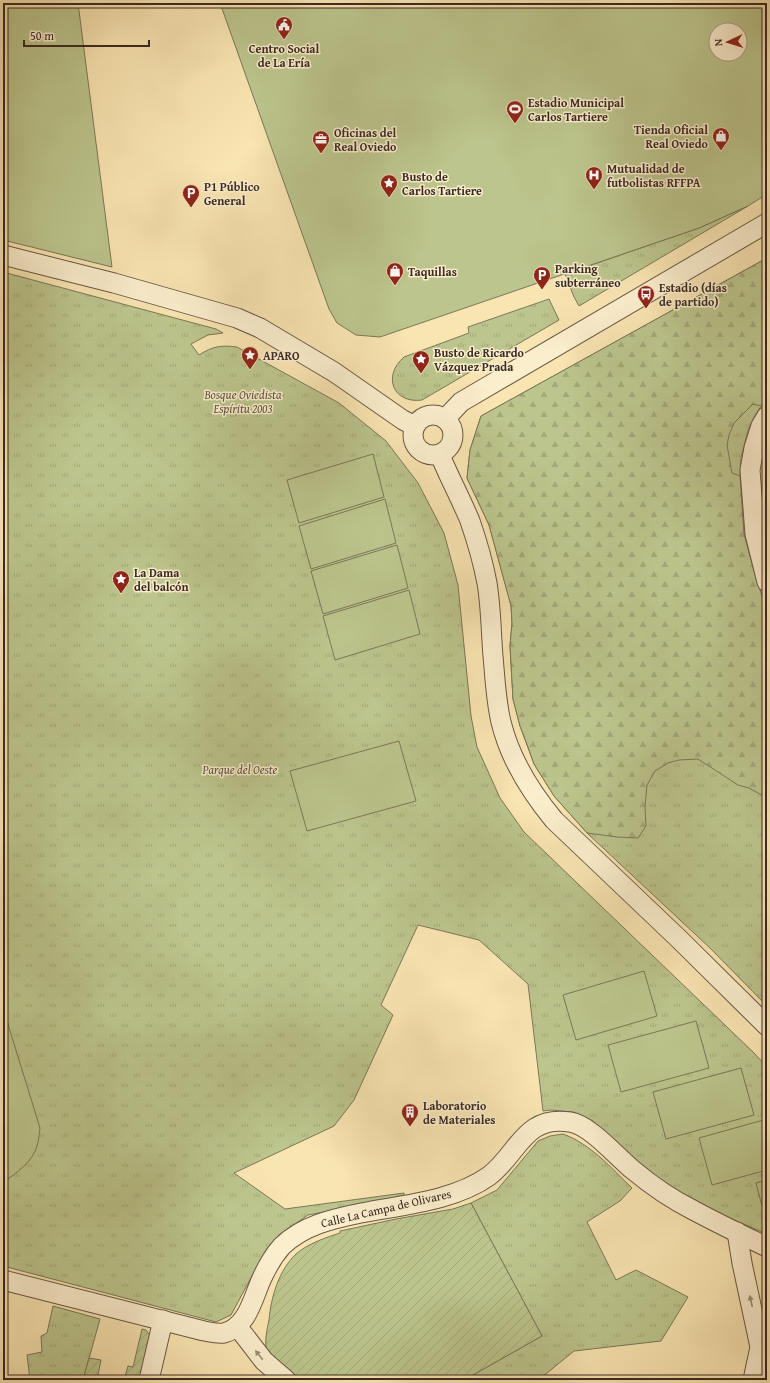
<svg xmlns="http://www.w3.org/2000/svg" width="770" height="1383" viewBox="0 0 770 1383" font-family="'Gentium Book Plus',serif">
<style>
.grass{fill:url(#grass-tufts);stroke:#7b7758}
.forest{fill:url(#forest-firs);stroke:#7b7758}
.garden{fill:url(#garden-furrows);stroke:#7b7758}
.pitch{fill:#bcc58d;stroke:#7b7758;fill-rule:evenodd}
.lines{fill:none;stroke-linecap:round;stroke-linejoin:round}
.minor-casing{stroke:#6a5847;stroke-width:21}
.minor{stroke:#fbeecd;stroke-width:19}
.oneway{fill:#9a8c78}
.labels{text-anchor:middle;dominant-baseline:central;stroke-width:3;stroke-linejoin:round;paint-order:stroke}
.poi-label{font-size:12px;font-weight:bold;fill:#3a2923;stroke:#fbeecd;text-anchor:start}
.park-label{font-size:12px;font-style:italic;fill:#5a503e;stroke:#fbeecd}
.street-label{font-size:12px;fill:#3a2923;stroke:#fbeecd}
</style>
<defs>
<pattern id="grass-tufts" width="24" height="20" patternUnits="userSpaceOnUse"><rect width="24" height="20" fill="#bcc58d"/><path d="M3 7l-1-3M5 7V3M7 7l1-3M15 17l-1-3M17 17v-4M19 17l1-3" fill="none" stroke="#a2a979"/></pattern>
<pattern id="forest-firs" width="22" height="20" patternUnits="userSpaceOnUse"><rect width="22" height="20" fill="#bcc58d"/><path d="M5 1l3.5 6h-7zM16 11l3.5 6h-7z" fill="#a2a979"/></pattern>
<pattern id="garden-furrows" width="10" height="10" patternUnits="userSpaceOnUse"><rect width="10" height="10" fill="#bcc58d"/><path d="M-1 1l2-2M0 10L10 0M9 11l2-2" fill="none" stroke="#a2a979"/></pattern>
</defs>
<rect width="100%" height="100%" fill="#f9e5b2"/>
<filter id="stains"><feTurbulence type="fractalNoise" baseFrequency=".005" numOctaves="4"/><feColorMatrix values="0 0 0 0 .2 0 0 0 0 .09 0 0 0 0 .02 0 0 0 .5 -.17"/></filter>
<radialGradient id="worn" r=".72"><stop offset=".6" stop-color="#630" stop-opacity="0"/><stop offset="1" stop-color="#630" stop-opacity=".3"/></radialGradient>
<g class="grass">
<path d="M748,206L579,306L574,297L565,274L699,228Z"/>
<path d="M767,258V397L756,414L748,430L741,458L740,476L744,534L757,582L767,609V1006L711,949L587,833L554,796L534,764L520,726L513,699L510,646L512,623L511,605L489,525L467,478L470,450L481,416Z"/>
<path d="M3,272L216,329L223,333L208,335L191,344L199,355C213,346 221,345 237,347L339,403L386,441L418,483L444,533L458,585L471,716L477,747L500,798L524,832L753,1052L767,1067V1234L712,1211L669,1188L628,1158L593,1121L573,1112L551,1110L543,1111L528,984L479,940L418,925L381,1005L393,1015L354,1100L334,1126L234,1173L285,1209L404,1193V1197L308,1215L279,1235L266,1250L231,1315L216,1322L3,1266Z"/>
<path d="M549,299L559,320L422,400C393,404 382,376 404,357L469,333L468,327Z"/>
<path d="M563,1134C591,1144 611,1168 632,1188L620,1201L587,1222L616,1280L636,1270L688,1297L661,1341L574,1351L547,1373L542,1380H464L542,1336L471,1203L497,1190L538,1141L550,1136Z"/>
<path d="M53,1306L100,1319L83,1380H30L27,1355L42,1352L41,1336L47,1333Z"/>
</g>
<path class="forest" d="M767,258V397L761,406L753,404L734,423L729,435L727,445L732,473L740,476L744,534L757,582L767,609V692L765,698L767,714V798L749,788L738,785L698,759L679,760L668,763L655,771L647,785L645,807L646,826L638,838L617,837L587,833L554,796L534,764L528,747L520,726L513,699L510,646L512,623L511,606L489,525L467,478L470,450L481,416Z"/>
<g class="garden">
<path d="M471,1203L542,1336L464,1380H293C288,1375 268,1356 267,1351C264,1342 267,1330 269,1320C271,1297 279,1270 296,1254C307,1244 327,1237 340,1233V1231L396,1219L453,1209Z"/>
<path d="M142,1329L146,1330L151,1337L141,1380H124L128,1366L133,1367Z"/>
<path d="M89,1358L101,1360L97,1380H83Z"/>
</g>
<g class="pitch">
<path d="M3,3H78L112,267L3,240Z"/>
<path d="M220,3H767V194L748,206L699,228L380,337L356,335L337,323L329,309ZM716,30H740V54H716Z"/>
<path d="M373,454L384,497L299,523L287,480Z"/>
<path d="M385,499L396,543L311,569L299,526Z"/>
<path d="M397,545L408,588L323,614L311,571Z"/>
<path d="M409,590L420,634L335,660L323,616Z"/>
<path d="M399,741L416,801L307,831L290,771Z"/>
<path d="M644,971L657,1016L576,1040L563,995Z"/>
<path d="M3,1008L40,1128C39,1134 39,1140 37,1146C33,1161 16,1174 3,1182Z"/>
<path d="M696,1021L709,1068L621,1092L608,1045Z"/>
<path d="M741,1068L754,1115L666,1139L653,1092Z"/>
<path d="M767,1119V1170L712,1185L699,1138Z"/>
<path d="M767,1180V1204L762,1206L756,1183Z"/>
</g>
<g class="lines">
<g class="minor-casing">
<g id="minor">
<path d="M3,255L114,283L237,318L260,328L334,372L403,420L415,426"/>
<circle cx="433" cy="435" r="20"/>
<path d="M767,416L761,426L754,448L750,470L755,534L767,582"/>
<path d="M445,419L461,402L767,223"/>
<path d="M440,455C449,477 461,499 470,521C477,541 483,562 487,583C491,607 491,632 493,656C495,678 496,701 501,722C510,759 530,791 554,820L679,939L767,1026"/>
<path d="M737,1232L742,1263L760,1347L753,1380"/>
<path d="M3,1280L204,1331C210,1332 217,1334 224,1333C248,1327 253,1297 262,1278C267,1267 274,1255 282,1246C304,1225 332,1219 361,1213C402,1205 454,1201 489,1176C519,1153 524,1115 570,1122C590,1125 616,1156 633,1170C651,1185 671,1199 693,1210C717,1223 742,1235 767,1247"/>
<path d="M237,1326L264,1361L286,1380"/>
<path d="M149,1380L163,1320"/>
</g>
</g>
<use href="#minor" class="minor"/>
</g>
<defs><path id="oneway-solid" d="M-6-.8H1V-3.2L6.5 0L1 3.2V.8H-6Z"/></defs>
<g class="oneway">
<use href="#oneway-solid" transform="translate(751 1301) rotate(-103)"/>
<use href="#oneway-solid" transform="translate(259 1355) rotate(-128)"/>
</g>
<defs>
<g id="civic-pin" transform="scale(0.9)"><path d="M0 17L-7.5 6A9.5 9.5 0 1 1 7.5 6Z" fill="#8f2418" stroke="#fbeecd"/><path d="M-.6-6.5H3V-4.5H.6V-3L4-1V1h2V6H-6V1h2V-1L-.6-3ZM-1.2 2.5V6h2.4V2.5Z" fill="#fff"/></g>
<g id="stadium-pin" transform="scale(0.9)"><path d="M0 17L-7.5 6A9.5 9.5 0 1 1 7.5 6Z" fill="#8f2418" stroke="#fbeecd"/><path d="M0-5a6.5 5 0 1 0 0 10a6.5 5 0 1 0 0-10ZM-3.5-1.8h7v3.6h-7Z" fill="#fff"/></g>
<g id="shop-pin" transform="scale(0.9)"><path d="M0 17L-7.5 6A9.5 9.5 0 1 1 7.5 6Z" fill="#8f2418" stroke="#fbeecd"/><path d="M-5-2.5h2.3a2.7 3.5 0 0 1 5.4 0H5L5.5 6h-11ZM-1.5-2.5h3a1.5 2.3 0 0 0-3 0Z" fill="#fff"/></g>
<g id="office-pin" transform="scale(0.9)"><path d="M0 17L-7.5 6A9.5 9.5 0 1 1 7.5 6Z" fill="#8f2418" stroke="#fbeecd"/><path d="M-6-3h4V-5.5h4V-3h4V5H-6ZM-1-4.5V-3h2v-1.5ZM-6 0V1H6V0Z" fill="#fff"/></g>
<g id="hospital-pin" transform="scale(0.9)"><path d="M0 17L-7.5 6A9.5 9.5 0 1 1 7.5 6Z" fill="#8f2418" stroke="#fbeecd"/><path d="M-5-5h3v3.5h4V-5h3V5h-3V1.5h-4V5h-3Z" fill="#fff"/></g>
<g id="sight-pin" transform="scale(0.9)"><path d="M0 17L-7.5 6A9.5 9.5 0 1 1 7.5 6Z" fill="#8f2418" stroke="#fbeecd"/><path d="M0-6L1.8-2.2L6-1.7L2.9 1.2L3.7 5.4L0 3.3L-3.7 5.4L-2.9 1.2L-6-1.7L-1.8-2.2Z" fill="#fff"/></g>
<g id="parking-pin" transform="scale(0.9)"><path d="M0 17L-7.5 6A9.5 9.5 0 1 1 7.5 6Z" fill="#8f2418" stroke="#fbeecd"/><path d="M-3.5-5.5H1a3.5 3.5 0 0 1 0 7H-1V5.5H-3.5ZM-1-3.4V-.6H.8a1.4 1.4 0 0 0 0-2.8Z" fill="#fff"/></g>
<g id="bus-pin" transform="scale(0.9)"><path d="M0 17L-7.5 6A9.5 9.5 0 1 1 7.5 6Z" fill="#8f2418" stroke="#fbeecd"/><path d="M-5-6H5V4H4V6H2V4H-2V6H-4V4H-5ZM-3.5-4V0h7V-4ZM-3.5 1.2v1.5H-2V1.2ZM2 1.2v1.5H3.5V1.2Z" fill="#fff"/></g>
<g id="building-pin" transform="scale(0.9)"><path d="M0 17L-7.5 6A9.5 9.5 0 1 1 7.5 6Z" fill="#8f2418" stroke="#fbeecd"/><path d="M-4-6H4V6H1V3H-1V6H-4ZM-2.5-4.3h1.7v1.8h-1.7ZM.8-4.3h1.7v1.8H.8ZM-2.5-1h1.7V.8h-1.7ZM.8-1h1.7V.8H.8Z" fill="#fff"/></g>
</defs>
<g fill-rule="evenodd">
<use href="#civic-pin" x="284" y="25"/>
<use href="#stadium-pin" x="515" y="109"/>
<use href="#shop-pin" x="721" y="136"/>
<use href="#office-pin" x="321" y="139"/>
<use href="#hospital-pin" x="594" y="175"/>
<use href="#sight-pin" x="389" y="183"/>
<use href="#parking-pin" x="191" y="193"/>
<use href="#shop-pin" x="395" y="271"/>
<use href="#parking-pin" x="542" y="275"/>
<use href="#bus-pin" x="646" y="294"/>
<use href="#sight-pin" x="250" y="355"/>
<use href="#sight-pin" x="421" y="359"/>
<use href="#sight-pin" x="121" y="579"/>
<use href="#building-pin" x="410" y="1112"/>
</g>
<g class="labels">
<g class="poi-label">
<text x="284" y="48" text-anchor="middle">Centro Social<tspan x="284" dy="14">de La Ería</tspan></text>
<text x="528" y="102">Estadio Municipal<tspan x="528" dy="14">Carlos Tartiere</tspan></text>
<text x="708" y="129" text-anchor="end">Tienda Oficial<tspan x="708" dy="14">Real Oviedo</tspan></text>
<text x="334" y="132">Oficinas del<tspan x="334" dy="14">Real Oviedo</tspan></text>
<text x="607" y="168">Mutualidad de<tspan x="607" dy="14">futbolistas RFFPA</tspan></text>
<text x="402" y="176">Busto de<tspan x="402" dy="14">Carlos Tartiere</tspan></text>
<text x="204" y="186">P1 Público<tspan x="204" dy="14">General</tspan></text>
<text x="555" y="268">Parking<tspan x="555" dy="14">subterráneo</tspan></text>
<text x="408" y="271">Taquillas</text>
<text x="659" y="287">Estadio (días<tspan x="659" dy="14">de partido)</tspan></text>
<text x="434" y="352">Busto de Ricardo<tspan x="434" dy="14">Vázquez Prada</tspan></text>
<text x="263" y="355">APARO</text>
<text x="134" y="572">La Dama<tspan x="134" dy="14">del balcón</tspan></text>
<text x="423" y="1105">Laboratorio<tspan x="423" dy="14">de Materiales</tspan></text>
</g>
<g class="park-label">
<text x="243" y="394">Bosque Oviedista<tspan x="243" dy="14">Espíritu 2003</tspan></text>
<text x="240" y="769">Parque del Oeste</text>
</g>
<g class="street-label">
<text transform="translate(386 1208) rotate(-13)">Calle La Campa de Olivares</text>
</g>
</g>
<rect width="770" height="1383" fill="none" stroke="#f9e5b2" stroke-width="16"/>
<rect x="4" y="4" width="762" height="1375" fill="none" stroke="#3a2923" stroke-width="2"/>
<rect x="8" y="8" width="754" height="1367" fill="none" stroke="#3a2923"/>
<g transform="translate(728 42) rotate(266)"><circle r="19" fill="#fbeecd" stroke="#ae9f89"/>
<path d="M0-3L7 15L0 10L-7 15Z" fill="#8f2418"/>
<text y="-6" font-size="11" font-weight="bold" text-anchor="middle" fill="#3a2923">N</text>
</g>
<path d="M24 40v6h125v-6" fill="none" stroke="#3a2923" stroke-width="2"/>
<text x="30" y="40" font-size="12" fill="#3a2923" stroke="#fbeecd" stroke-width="3" paint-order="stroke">50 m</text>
<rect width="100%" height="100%" filter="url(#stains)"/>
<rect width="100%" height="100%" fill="url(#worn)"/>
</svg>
